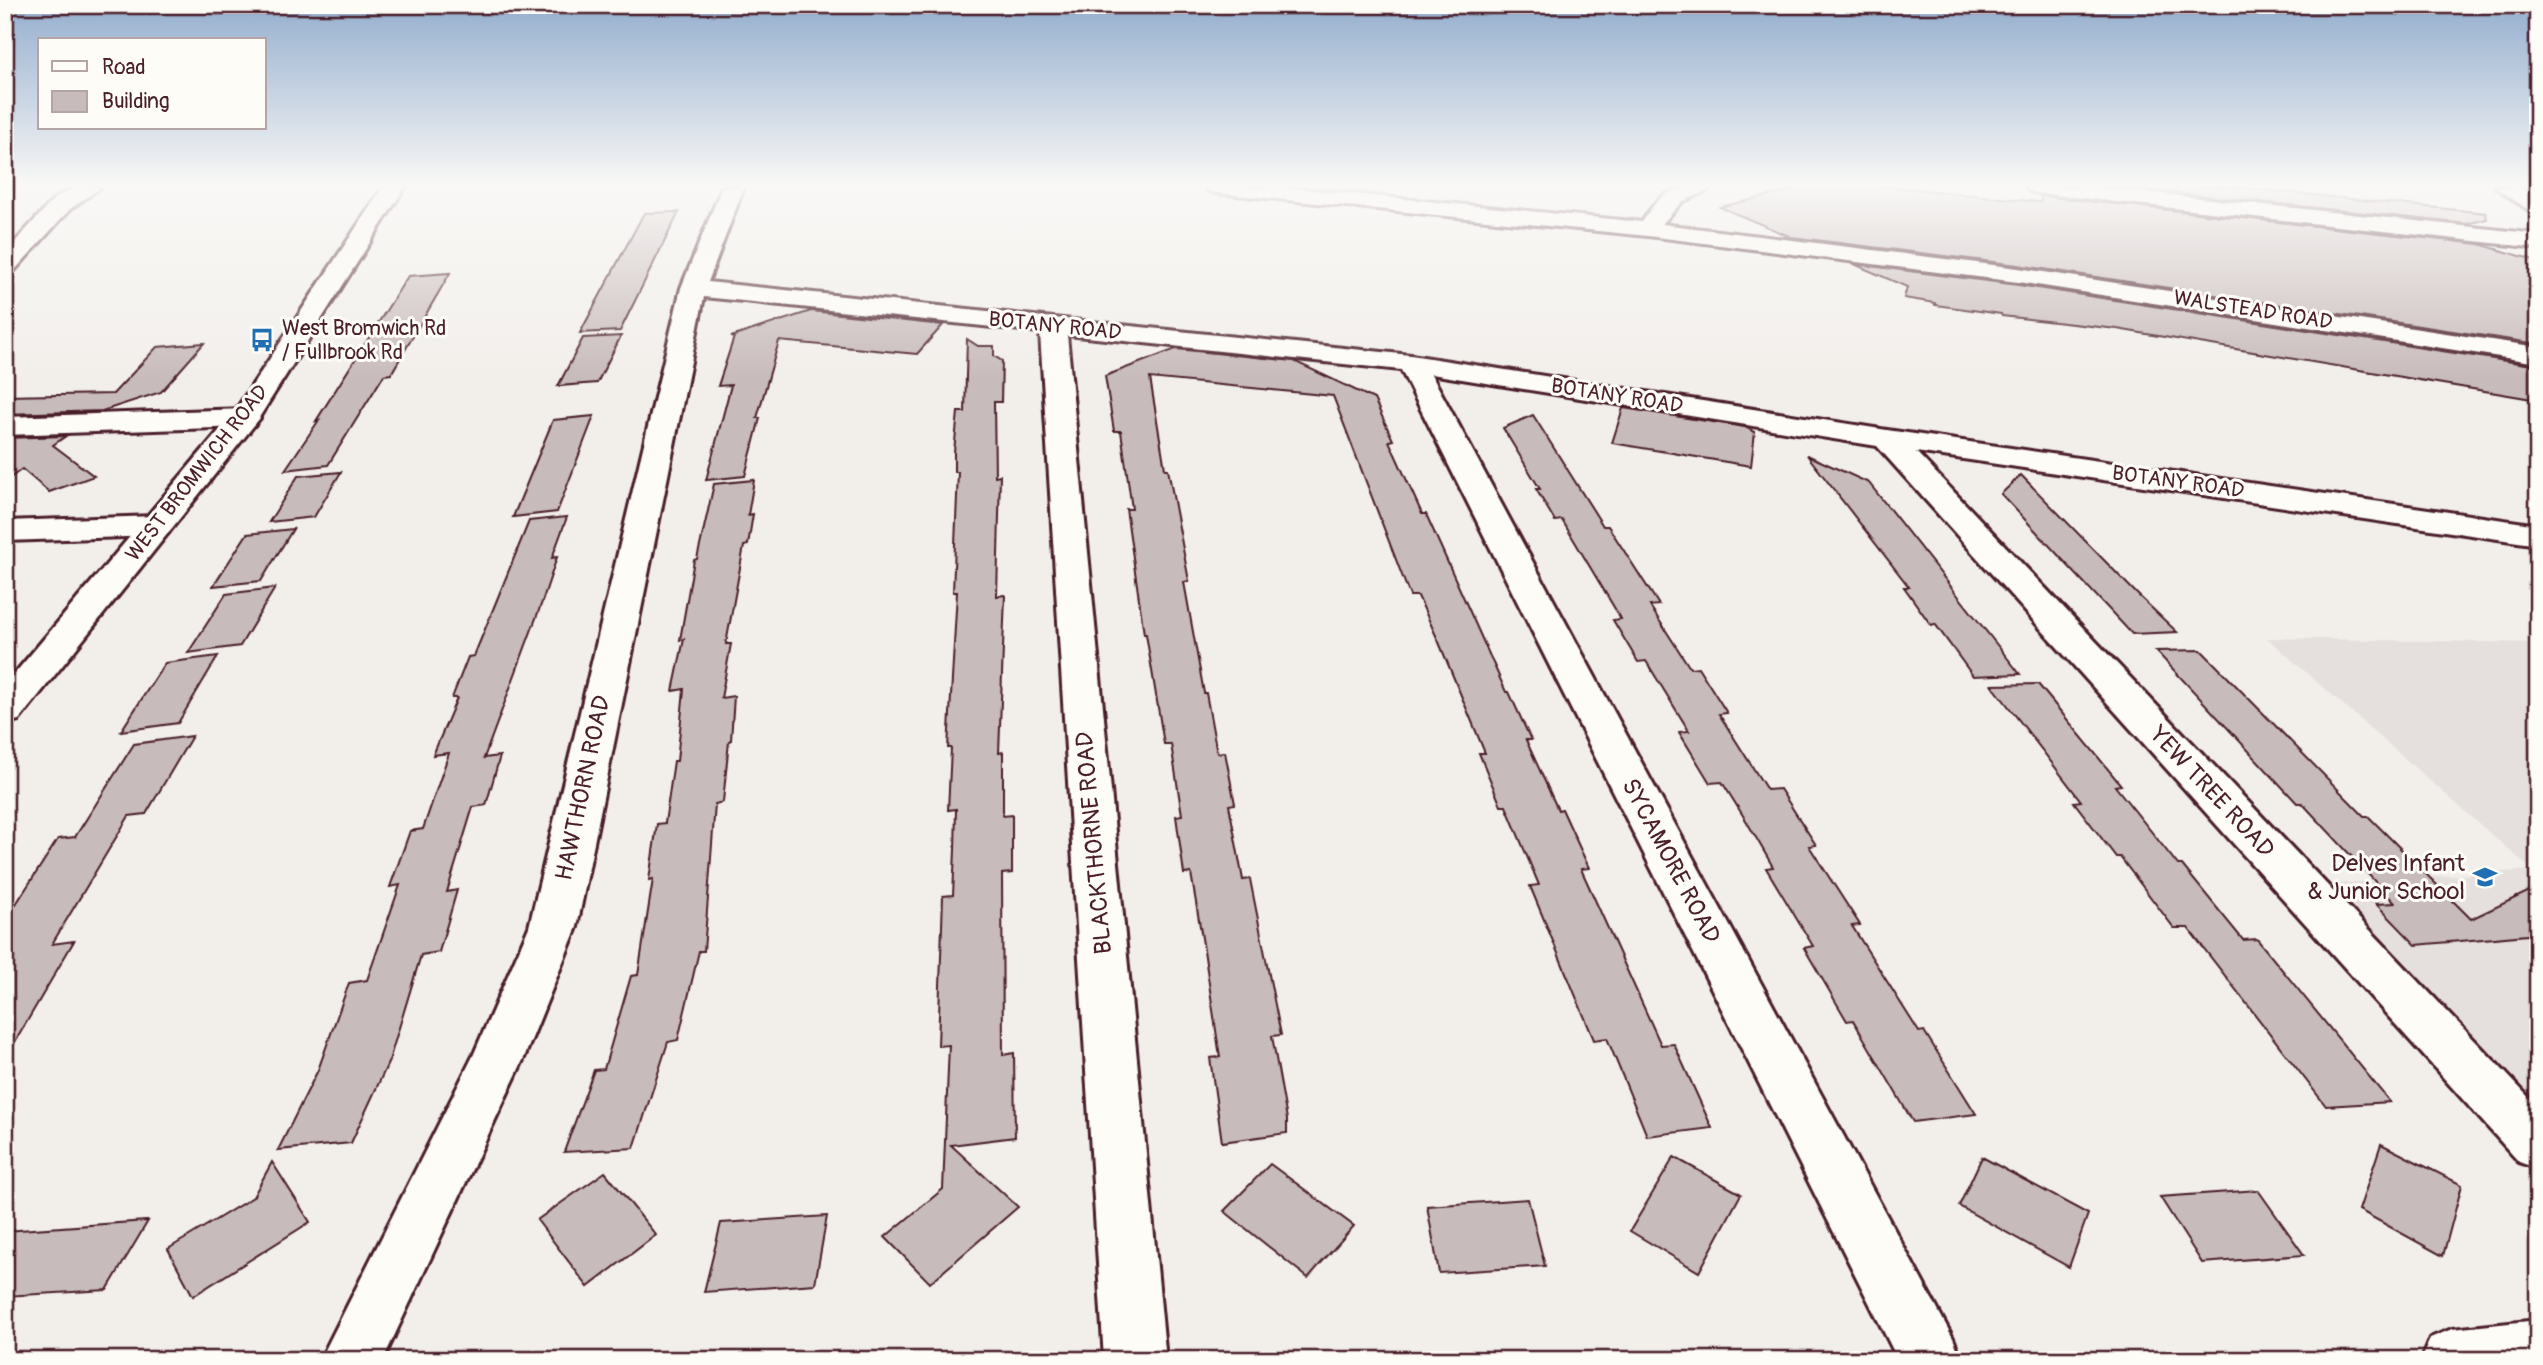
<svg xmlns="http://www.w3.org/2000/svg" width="2543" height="1365" viewBox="0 0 2543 1365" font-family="Pangolin,sans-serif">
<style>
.built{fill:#e5dfdd}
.building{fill:#c8bbbb;stroke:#4a1f2b;stroke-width:2}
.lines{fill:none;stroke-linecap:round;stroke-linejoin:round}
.minor-casing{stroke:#4a1f2b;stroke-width:6}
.major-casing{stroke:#4a1f2b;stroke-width:6}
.minor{fill:#fdfcf7;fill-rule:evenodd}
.major{fill:#fdfcf7;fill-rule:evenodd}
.labels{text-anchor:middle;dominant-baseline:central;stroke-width:6;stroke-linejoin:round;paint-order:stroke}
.far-street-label{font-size:21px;fill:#4a1f2b;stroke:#fdfcf7}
.far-poi-label{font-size:21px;fill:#4a1f2b;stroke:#fdfcf7;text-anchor:start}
.street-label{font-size:24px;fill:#4a1f2b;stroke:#fdfcf7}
.poi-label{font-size:24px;fill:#4a1f2b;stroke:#fdfcf7;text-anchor:end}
</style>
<rect width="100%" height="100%" fill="#f2efeb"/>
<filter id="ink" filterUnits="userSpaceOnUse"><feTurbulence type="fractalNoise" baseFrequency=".0143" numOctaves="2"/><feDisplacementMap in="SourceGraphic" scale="14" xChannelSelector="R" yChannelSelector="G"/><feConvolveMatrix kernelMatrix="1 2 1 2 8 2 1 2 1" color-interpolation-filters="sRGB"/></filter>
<g filter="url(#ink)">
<path class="built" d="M2267,638L2538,643V1105L2330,884L2532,870Z"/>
<g class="building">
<path d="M1807,187H1894L2041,202V196L2479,244L2538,261V344L2018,265L1791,237L1720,207Z"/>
<path d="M2121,187H2235L2486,213L2487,219L2467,224Z"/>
<path d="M679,212L620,331L580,333L644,213Z"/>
<path d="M1854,264L2018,285L2538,366V400L2117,329L2002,316L2001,314L1935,305V303L1904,298L1907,287Z"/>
<path d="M450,273L391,374L384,375L328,465L285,470L319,420L316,421L408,276Z"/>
<path d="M811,311L943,325L917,354L779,341L757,418H760L745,476L706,480L731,385L718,386L734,337H731Z"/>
<path d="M621,336L597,383L558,386L583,338Z"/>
<path d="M967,339L978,346H994V356L1002,361L1001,402H994L995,476L1000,475L997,596L1005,595L999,753L1003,752V816L1012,815V873L1002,874L1003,1055L1014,1053L1015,1137L951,1145L1018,1207L930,1283L885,1237L943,1189L949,1045L938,1046L943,896L953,895L955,850L956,809L948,810L951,748H948L957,592H953L958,472H954V452L958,412H965Z"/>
<path d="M204,343L161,392L102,411L5,414V396L113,394L157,347Z"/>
<path d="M1176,349L1294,361L1374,399L1393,440L1389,441L1422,514H1426L1506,692H1509L1531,740H1526L1558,810L1562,809L1589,868L1581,869L1661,1045L1674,1044L1712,1128L1647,1136L1607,1038L1594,1040L1530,886L1539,885L1506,806H1501L1479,753H1485L1438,640L1418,596H1410L1333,396L1150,378L1165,469H1168L1189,581L1184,582L1204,693H1206L1217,753L1225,752L1235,804L1229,805L1243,880L1250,879L1281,1035L1272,1036L1287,1119V1133L1222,1142L1210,1058L1220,1057L1204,950L1191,873L1184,874L1176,816L1182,815L1171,744H1164L1146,634H1144L1126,509H1132L1121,431H1114L1105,376Z"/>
<path d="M1623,408L1745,427L1755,432L1751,466L1612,443Z"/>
<path d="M1533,415L1603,526H1608L1659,605L1650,606L1690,668L1698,667L1727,713L1719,714L1767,790L1780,789L1816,845L1809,846L1860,925L1852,926L1919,1032L1924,1031L1976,1114L1913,1122L1853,1020L1847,1021L1804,948L1813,946L1766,868L1773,867L1747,822L1722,782L1710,783L1679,732L1689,731L1646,661L1638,662L1613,620L1621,619L1562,520L1555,521L1536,489H1540L1503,428Z"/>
<path d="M594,416L557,512L513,517L553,420Z"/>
<path d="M66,436L53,445L94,476L49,492L22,469L5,482V438Z"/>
<path d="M1807,455L1869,483L2020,674L1973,676L1935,624L1931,625L1904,587H1909Z"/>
<path d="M341,472L314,517L269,522L298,476Z"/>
<path d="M2021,475L2138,595L2177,632L2132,634L2001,494Z"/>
<path d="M754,480L748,515L753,514L748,545L744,546L726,644H731L721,698L734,696L731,740L729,741L723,802L715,804L704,951H699L678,1040L668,1042L634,1148L564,1152L594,1070L604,1069L631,976L638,975L653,879L649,880L657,824L665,823L674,761H677L684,689L673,691L684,639L680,640L694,560L697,559L714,484Z"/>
<path d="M567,517L552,558L557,557L542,602L484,758L500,756L486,805L473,807L447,892L457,890L439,952L421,955L389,1061L351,1143L278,1150L318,1070L349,983L367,980L400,885L390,887L410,831L423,829L449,753L433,755L457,698H452L468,657L474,656L529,521Z"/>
<path d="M293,529L261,581L213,586L247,534Z"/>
<path d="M275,588L240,646L188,653L226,594Z"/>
<path d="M2201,650L2364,816H2368L2471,919L2538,887V934L2416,945L2376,904L2395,903L2302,803H2297L2156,651Z"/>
<path d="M218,656L178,723L121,731L165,663Z"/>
<path d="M2038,684L2121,785L2115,786L2178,865H2182L2243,940L2257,939L2390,1102L2326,1106L2188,928H2174L2120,857H2116L2074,802L2081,801L1992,685Z"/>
<path d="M192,736L146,814L129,816L52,944L74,941L5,1059V921L58,839L75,837L134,744Z"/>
<path d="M2381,1144L2462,1185L2443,1256L2359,1210Z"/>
<path d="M1674,1157L1741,1194L1699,1272L1630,1231Z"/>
<path d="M1982,1157L2088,1214L2069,1267L1959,1206Z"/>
<path d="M272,1162L310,1222L193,1296L168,1249L253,1197Z"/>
<path d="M1270,1164L1354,1226L1308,1278L1224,1211Z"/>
<path d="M605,1172L656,1235L588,1287L537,1220Z"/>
<path d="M2258,1190L2304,1255L2202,1263L2160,1197Z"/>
<path d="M1528,1199L1545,1266L1439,1273L1427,1206Z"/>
<path d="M827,1216L815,1284L704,1292L721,1223Z"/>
<path d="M148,1221L107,1290L5,1296V1231Z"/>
</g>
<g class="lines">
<g class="minor-casing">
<g id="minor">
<path d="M75,187H101L70,209L13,272L5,274V253L54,199Z"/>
<path d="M722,187H744L708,282L1411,355L1887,430L2538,525V545L1916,452L2538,1107V1169L2519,1162L1877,446L1431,374L1953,1338L1962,1360H1898L1401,370L1067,335L1166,1360H1104L1040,332L704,297L577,927L524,1058L383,1360H320L473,1056L529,927L681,288Z"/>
<path d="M1205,187H1282L1642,222C1663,189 1672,187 1710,187L1706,191L1682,202L1662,224L2018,268L2538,347V363L2018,282L1648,236L1216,193L1209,191Z"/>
<path d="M2026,187H2096L2538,234V248L2037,193L2030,191Z"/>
<path d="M2495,187H2521L2538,197V212L2530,211Z"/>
<path d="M245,409L255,412L260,418L255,424L245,427L5,435V417Z"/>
<path d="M156,516L168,519L172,526L168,533L156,536L5,541V521Z"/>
<path d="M2538,1320V1360H2421L2430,1338L2452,1329Z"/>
</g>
</g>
<g class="major-casing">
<path id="major" d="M383,187H405L255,424L19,720L5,723V685L234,413Z"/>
</g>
<use href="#minor" class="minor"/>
<use href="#major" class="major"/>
</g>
</g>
<linearGradient id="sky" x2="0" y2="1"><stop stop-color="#94aece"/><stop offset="0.49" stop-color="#f9f8f6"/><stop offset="1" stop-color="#f9f8f6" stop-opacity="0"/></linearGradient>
<rect width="2543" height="378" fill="url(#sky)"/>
<defs>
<g id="bus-bare" transform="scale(1.89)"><path d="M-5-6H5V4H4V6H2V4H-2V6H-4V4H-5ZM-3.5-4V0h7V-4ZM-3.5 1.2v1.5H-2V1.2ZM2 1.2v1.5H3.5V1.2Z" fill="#1f6fb2" stroke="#fdfcf7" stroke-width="2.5" paint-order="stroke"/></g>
<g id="school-bare" transform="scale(1.89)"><path d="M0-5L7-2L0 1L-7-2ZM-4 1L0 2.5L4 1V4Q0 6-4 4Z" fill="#1f6fb2" stroke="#fdfcf7" stroke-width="2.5" paint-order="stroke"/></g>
</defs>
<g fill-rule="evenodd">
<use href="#bus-bare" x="262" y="340"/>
<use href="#school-bare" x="2485" y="877"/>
</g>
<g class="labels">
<g class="far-street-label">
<text transform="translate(2253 310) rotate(9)">WALSTEAD ROAD</text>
<text transform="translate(1055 326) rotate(6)">BOTANY ROAD</text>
<text transform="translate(1617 396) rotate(9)">BOTANY ROAD</text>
<text transform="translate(197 473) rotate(-52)">WEST BROMWICH ROAD</text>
<text transform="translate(2178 482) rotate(8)">BOTANY ROAD</text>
</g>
<g class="far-poi-label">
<text x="282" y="328">West Bromwich Rd<tspan x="282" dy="24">/ Fullbrook Rd</tspan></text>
</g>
<g class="street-label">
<text transform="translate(583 788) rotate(-78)">HAWTHORN ROAD</text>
<text transform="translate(2212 792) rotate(47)">YEW TREE ROAD</text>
<text transform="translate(1094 843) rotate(-95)">BLACKTHORNE ROAD</text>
<text transform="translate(1671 861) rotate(62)">SYCAMORE ROAD</text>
</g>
<g class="poi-label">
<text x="2465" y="863">Delves Infant<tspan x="2465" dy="28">&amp; Junior School</tspan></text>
</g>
</g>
<rect width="2543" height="1365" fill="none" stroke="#fdfcf7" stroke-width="28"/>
<rect x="14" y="14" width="2515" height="1337" fill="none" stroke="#4a1f2b" stroke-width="2.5" filter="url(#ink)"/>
<rect x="38" y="38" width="228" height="91" fill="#fdfcf7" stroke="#b5a4a5" stroke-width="2"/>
<rect x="52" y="61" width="35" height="10" fill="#fdfcf7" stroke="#b5a4a5" stroke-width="2"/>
<text x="102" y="74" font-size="21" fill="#4a1f2b">Road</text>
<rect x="52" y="91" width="35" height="21" fill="#c8bbbb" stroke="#b5a4a5" stroke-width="2"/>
<text x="102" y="108" font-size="21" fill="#4a1f2b">Building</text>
</svg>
